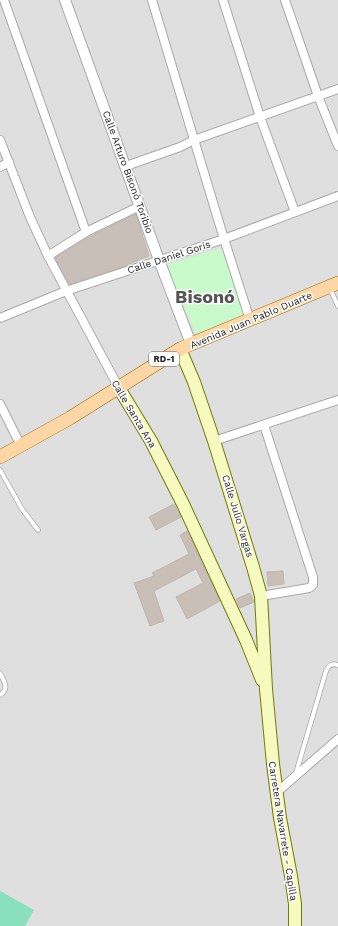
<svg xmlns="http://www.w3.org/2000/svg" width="338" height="926" viewBox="0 0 338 926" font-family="'Work Sans',sans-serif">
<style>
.residential{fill:#e0dfdf}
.park{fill:#c8facc}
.pitch{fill:#88e0be}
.building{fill:#c7bfb8;stroke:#c4b6ab}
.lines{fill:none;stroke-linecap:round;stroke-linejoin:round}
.service-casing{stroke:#a9a9a9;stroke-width:5.5}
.minor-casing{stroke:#a9a9a9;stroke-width:10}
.tertiary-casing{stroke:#a9a9a9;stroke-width:12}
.secondary-casing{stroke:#707d05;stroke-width:14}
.primary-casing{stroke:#a06b00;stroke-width:14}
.service{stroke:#fff;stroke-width:4}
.minor{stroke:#fff;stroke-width:8}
.tertiary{stroke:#fff;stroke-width:10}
.secondary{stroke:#f7fabf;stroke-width:12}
.primary{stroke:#fcd6a4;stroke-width:13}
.labels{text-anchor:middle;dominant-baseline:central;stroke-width:3;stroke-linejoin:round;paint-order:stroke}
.shield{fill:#fff;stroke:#646464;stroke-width:1}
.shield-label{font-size:9px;font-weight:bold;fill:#222}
.street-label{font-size:10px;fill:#222;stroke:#fff}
.town-label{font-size:18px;font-weight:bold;fill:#555;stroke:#fff}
</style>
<rect width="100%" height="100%" fill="#f2efe9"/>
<rect class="residential" x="0" y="0" width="338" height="926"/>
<path class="park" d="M224,247L244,309L243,316L197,336L166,265Z"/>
<path class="pitch" d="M0,891L34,910L25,926H0Z"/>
<g class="building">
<path d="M136,214L149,256L117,269L69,284L55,258L89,237Z"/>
<path d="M174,504L181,517L156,530L149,517Z"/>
<path d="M187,531L220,601L187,619L176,597L203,583L196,569L154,591L164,621L150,626L134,583L154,576L152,573L189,554L180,535Z"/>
<path d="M283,571L284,584L268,586L267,572Z"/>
<path d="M250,593L254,602L240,608L236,599Z"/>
</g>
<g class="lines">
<g class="service-casing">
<g id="service">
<path d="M330,289L338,306"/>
<path d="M0,470L22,509L38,530"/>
<path d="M0,673C4,682 10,688 0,695"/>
<path d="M296,773L326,671C328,666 332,663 338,665"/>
</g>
</g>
<g class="minor-casing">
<g id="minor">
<path d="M4,0L86,232"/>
<path d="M152,0L224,239L250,320"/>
<path d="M223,0L260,117L295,212"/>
<path d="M285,0L318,96L338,146"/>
<path d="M0,140L30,217L48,256L119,388"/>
<path d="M126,166L180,147L194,140L338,89"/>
<path d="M0,167L9,162"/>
<path d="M48,256L86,232L140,206"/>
<path d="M0,318L66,291L224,239L338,196"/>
<path d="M0,404L21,446"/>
<path d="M214,441L338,400"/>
<path d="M261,596L309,588L313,585V577L264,425"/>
<path d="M276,793L338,739"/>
</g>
</g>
<g class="tertiary-casing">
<path id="tertiary" d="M65,0L159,260L191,344"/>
</g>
<g class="secondary-casing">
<g id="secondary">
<path d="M180,349L194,382L214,441L253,567L261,596L266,689L273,764L280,818L291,876L295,904V926"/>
<path d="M119,388L151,441L183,504L246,640L262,680"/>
</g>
</g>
<g class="primary-casing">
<path id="primary" d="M0,457L70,418L180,349L191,344L338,283"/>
</g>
<use href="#service" class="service"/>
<use href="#minor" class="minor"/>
<use href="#tertiary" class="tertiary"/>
<use href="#secondary" class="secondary"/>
<use href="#primary" class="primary"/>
</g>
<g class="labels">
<rect class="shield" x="149" y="352" width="30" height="14" rx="3"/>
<g class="shield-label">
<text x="164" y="359">RD-1</text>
</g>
<g class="street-label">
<text transform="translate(128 172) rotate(70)">Calle Arturo Bisonó Toribio</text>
<text transform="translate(169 257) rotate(-18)">Calle Daniel Goris</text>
<text transform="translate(251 320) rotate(-23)">Avenida Juan Pablo Duarte</text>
<text transform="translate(134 414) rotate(59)">Calle Santa Ana</text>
<text transform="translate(238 516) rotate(73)">Calle Julio Vargas</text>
<text transform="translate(283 831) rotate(81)">Carretera Navarrete - Capilla</text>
</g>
<g class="town-label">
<text x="205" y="296">Bisonó</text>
</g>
</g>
</svg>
